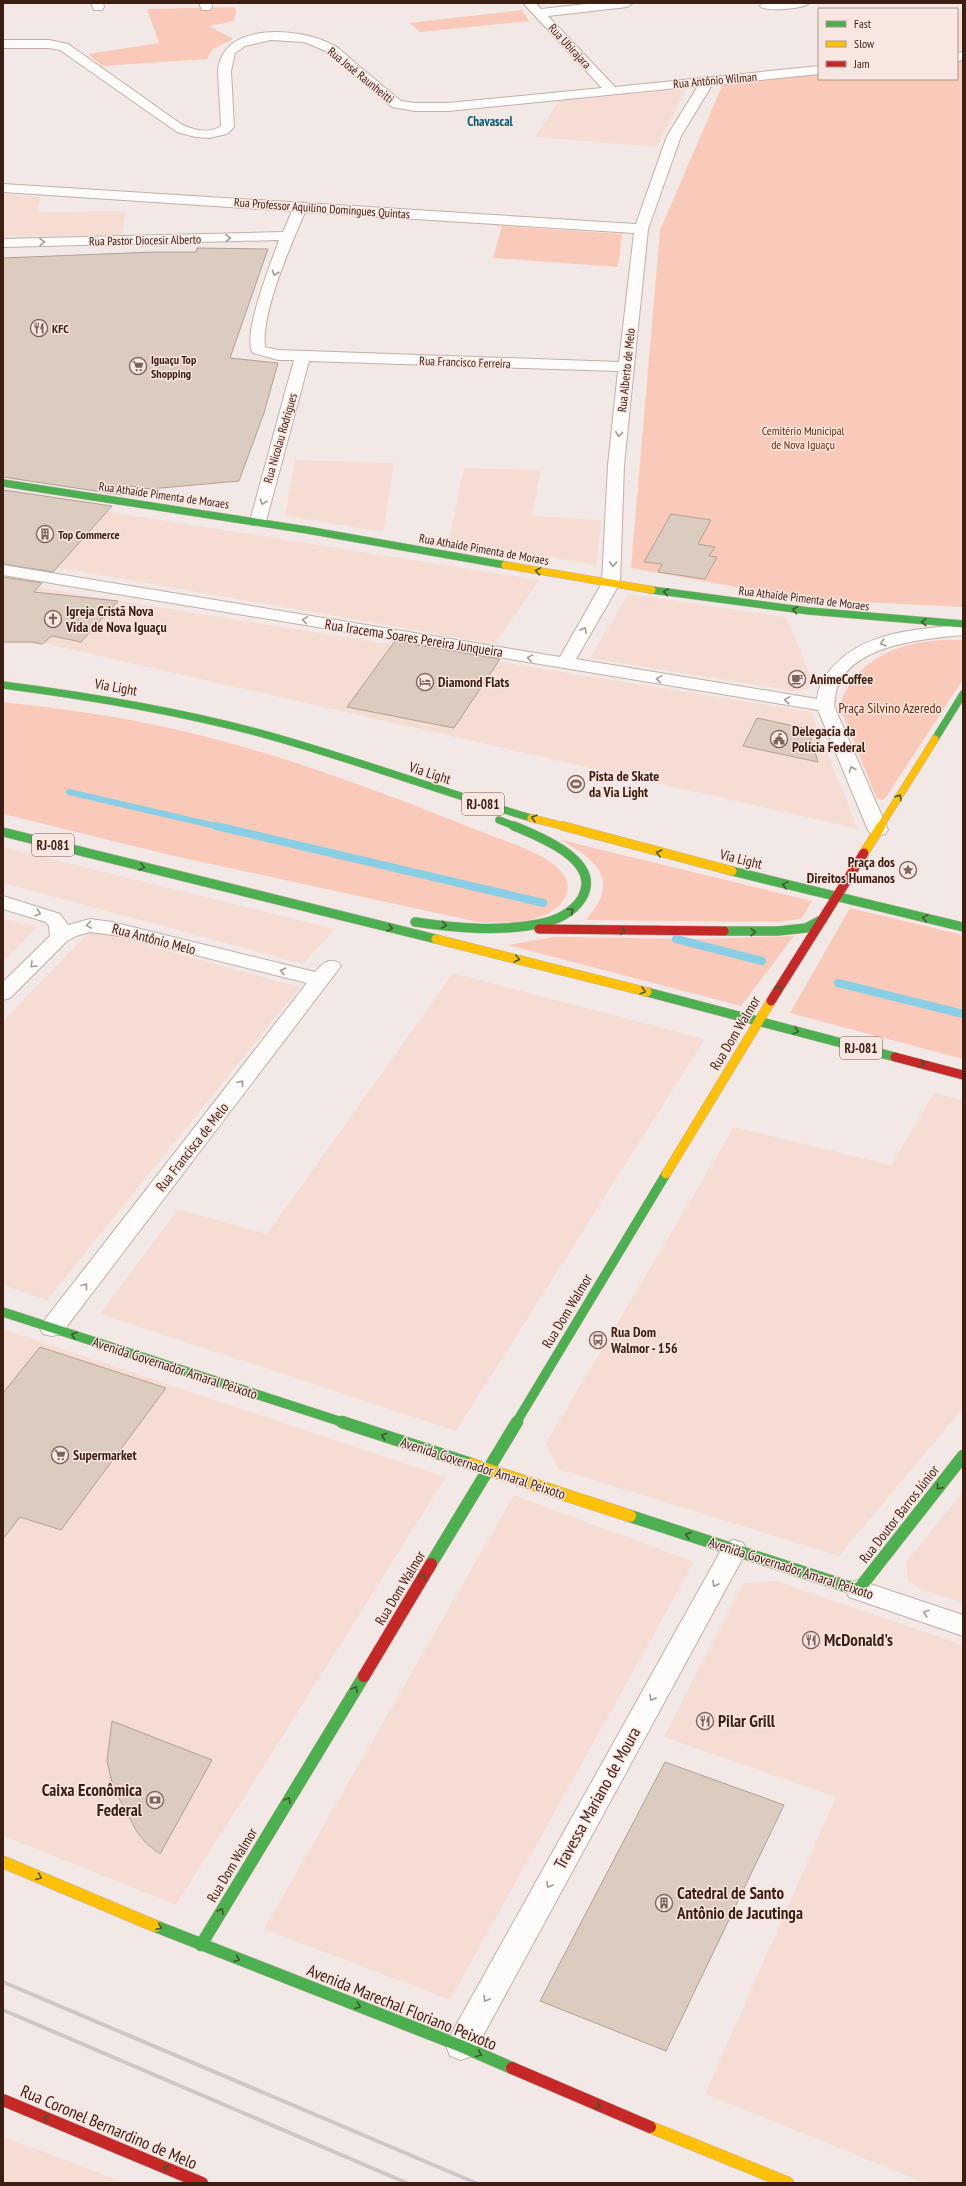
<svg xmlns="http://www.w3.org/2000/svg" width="966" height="2186" viewBox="0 0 966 2186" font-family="'PT Sans Narrow',sans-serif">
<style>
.built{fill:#f6ddd4}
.green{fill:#f9cab9}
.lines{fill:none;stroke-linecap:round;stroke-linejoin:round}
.stream-far1{stroke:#88cee5;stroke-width:6}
.stream{stroke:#88cee5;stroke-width:8}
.building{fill:#dccbbf;stroke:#b1a195}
.street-casing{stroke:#c2afa8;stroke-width:2}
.fast-far2-casing{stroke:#c2afa8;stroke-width:8}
.fast-far1-casing{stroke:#c2afa8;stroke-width:10}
.fast-casing{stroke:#c2afa8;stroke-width:13}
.slow-far2-casing{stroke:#c2afa8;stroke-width:8}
.slow-far1-casing{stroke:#c2afa8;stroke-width:10}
.slow-casing{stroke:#c2afa8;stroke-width:13}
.jam-far1-casing{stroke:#c2afa8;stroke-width:10}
.jam-casing{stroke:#c2afa8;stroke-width:13}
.street{fill:#fdfcfb;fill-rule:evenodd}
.fast-far2{stroke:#4caf50;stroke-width:7}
.fast-far1{stroke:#4caf50;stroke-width:9}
.fast{stroke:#4caf50;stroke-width:12}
.slow-far2{stroke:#ffc107;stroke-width:7}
.slow-far1{stroke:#ffc107;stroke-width:9}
.slow{stroke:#ffc107;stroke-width:12}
.jam-far1{stroke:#c62828;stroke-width:9}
.jam{stroke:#c62828;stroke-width:12}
.rail{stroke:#cdc8c7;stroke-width:4}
.oneway{stroke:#a79892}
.oneway2{stroke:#43582b}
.labels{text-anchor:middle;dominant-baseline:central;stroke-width:3;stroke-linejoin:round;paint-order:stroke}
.far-street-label{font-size:12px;fill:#3d1e12;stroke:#f8e6e0}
.far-poi-label{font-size:12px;font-weight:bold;fill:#3d1e12;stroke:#f8e6e0;text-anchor:start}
.far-park-label{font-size:12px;fill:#6f2805;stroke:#f8e6e0}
.far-neighbourhood-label{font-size:13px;font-weight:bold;fill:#015b71;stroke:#f8e6e0}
.shield{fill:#f8e6e0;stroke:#755a50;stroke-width:1}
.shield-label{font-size:13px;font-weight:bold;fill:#3d1e12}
.poi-label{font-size:14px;font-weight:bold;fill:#3d1e12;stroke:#f8e6e0;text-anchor:start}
.street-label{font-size:14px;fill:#3d1e12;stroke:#f8e6e0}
.park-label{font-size:14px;fill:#6f2805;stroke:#f8e6e0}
.near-poi-label{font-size:17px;font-weight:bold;fill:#3d1e12;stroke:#f8e6e0;text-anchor:start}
.near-street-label{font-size:17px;fill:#3d1e12;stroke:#f8e6e0}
</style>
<rect width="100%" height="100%" fill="#f2e9e6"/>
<g class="built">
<path d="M963,10V50H957V11Z"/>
<path d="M686,89L657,147L535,137L559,101Z"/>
<path d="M3,194L41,197L37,212L126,211L122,235L3,237Z"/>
<path d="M295,460L394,463L383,532L285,516Z"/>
<path d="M464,468L541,470L532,516L602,520L596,565L449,541Z"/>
<path d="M3,495L539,580L495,644L3,558Z"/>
<path d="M3,582L811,712L858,829L47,644H3Z"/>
<path d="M628,594L786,617L813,681L806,690L794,691L590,658Z"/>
<path d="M3,847L335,929L303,964L3,883Z"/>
<path d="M3,919L37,927L3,962Z"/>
<path d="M91,930L300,987L47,1300L3,1285V1021Z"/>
<path d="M453,973L705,1039L456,1431L100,1314L178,1209L267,1234Z"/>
<path d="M934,1093L963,1100V1408L839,1556L558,1469L546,1443L734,1127L891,1165Z"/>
<path d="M3,1329L446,1477L176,1905L3,1836Z"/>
<path d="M963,1491V1603L922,1590L908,1581L906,1562Z"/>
<path d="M514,1495L694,1562L450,2000L264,1929Z"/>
<path d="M776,1581L963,1645V2183H925L705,2094L836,1797L664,1737L743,1583Z"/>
<path d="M3,2136L125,2183H3Z"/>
</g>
<g class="green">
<path d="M235,7L236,13L234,21L209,26L233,39L213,49L207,59L102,66L88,54L159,43L147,9Z"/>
<path d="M522,10L529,21L420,32L409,23Z"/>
<path d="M963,59V607L802,599L631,568L660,230L723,84L819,74V79H957V60Z"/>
<path d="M502,226L622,234L618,267L493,258Z"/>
<path d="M943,640H963V679L887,796L883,800L877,799L841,710C839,702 844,694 848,687C869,653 906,642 943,640Z"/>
<path d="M3,702C54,708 105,714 155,725C266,748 372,788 477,830C499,839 542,852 558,868C575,884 568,903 549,913C527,924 502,923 478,922L174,856L3,814Z"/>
<path d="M561,840L812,901L801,919L775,922L586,920C620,880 599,862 561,840Z"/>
<path d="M850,908L963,935V1059L790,1013Z"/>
<path d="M794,936L741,1006L508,945L554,937L699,939Z"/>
</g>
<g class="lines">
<path class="stream-far1" d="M69,792L220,827"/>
<g class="stream">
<path d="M216,826L543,903"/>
<path d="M676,939L762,961"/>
<path d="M838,983L963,1014"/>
</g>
</g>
<g class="building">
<path d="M197,248L268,249L230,358L278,363L264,413L239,481L150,489L130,486L122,495L3,477V258L154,252H196Z"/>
<path d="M3,490L112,506L53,572L3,564Z"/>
<path d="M671,514L711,520L698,544L715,547L709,556L717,557L705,579L658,572L662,564L644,562Z"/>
<path d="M3,577L42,583L34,592L118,601L81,642L52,636L42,644L32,642H3Z"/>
<path d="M395,641L500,659L454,728L347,707Z"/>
<path d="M757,718L808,729L818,762L743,746Z"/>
<path d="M40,1347L166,1388L61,1530L20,1517L3,1539V1393Z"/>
<path d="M112,1721L212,1760L160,1854L146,1843L137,1832L113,1787L107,1761Z"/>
<path d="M665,1762L784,1805L666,2051L540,2001Z"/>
</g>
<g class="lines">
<g class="street-casing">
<g id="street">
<path d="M91,3H103L104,7L102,10H94Z"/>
<path d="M199,3H211L212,7L210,10H202Z"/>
<path d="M523,3H536L541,9L595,3H633L627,7L548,16L615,87L819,66V74L712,85L681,136L648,229L624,465L620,583L576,659L817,699C818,689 821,683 827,674C857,632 915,629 963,625V635C924,639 853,644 837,688C835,693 835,700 834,706L888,830L885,834L878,836L871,834L868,830L818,710L3,575V565L560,657L602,583L608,465L618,371L309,361L266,521L264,525H252L250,521L294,360H278L253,353C241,336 272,261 279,240L3,247V239L283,232L292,211L3,192V184L636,224L667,136L698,86L448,111H415L392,107L326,51L304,42L271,40L245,46L235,53L231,71L234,127L227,134L209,138L195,137L177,132L60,50L49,48H3V40H49L68,44L181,124C193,130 209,134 221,126L218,71C222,21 301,27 333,45C341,49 347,56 354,62C370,75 385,88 401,101L415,103H448L602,88ZM305,212L634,233L619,362L278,350L265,347C261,312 291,245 305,212Z"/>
<path d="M762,3H809C805,9 764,12 760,6Z"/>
<path d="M963,52V60L957,61V53Z"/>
<path d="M3,896L60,914L68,925L90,919L112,922L315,972C323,963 326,959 338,962L341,966L61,1334L52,1336L43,1334L40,1328L43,1322L307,983L120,936L90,932L76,936L67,941L10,998L3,1000V982L50,936L49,926L46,922L3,909Z"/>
<path d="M734,1540L743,1543L747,1550L472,2056L461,2060L450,2056L446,2046L450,2036L725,1543Z"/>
<path d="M858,1580L963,1615V1636L849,1597L845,1590L849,1583Z"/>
</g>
</g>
<g class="fast-far2-casing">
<g id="fast-far2">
<path d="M3,483L307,530L505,565"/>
<path d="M652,590L809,611L963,624"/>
<path d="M3,685C88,696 173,710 256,732C349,757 439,791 531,818"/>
<path d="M935,739L963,694"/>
<path d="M499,820L517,827"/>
</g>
</g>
<g class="fast-far1-casing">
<g id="fast-far1">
<path d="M3,832L436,939"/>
<path d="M732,871L963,927"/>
<path d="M415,922C456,928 497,932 539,924C555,921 573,913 582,898C603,861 540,837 514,826"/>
<path d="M724,931H778L806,928L823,919"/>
<path d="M647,992L895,1057"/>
<path d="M3,1312L345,1423"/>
<path d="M516,1423L666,1174"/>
</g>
</g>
<g class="fast-casing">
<g id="fast">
<path d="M342,1422L471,1464"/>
<path d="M630,1516L858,1590L963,1456"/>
<path d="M431,1564L517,1422"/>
<path d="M155,1926L461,2046L512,2068"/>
<path d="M201,1945L364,1676"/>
</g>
</g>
<g class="slow-far2-casing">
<g id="slow-far2">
<path d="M505,565L652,590"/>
<path d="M531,818L567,827"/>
<path d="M880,827L935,739"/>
</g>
</g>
<g class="slow-far1-casing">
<g id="slow-far1">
<path d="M563,826L732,871"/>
<path d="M864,853L881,826"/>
<path d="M436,939L647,992"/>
<path d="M666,1174L771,1001"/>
</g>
</g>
<g class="slow-casing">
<g id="slow">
<path d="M471,1464L630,1516"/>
<path d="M3,1862L155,1926"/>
<path d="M650,2127L788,2183"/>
</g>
</g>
<g class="jam-far1-casing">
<g id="jam-far1">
<path d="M539,929L724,931"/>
<path d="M771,1001L864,853"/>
<path d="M895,1057L963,1075"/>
</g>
</g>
<g class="jam-casing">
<g id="jam">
<path d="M364,1676L431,1564"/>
<path d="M512,2068L650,2127"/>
<path d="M3,2100L202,2183"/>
</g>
</g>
<use href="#street" class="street"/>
<use href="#fast-far2" class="fast-far2"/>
<use href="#fast-far1" class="fast-far1"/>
<use href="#fast" class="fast"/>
<use href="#slow-far2" class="slow-far2"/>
<use href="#slow-far1" class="slow-far1"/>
<use href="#slow" class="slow"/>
<use href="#jam-far1" class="jam-far1"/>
<use href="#jam" class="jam"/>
<g class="rail">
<path d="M3,1982L476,2183"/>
<path d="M3,2010L407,2183"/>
</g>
</g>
<defs><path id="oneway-chevron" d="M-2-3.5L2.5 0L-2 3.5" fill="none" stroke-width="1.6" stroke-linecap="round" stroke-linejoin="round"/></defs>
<g class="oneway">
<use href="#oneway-chevron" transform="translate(228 238) rotate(-2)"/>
<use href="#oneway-chevron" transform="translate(42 242) rotate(-1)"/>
<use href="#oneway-chevron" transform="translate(275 273) rotate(109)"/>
<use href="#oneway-chevron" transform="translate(619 434) rotate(96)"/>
<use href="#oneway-chevron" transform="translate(263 502) rotate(106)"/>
<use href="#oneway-chevron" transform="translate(613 564) rotate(92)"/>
<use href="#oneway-chevron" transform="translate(305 620) rotate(-171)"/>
<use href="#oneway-chevron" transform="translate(584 630) rotate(-60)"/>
<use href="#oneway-chevron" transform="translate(883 643) rotate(161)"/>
<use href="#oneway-chevron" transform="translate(530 658) rotate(-171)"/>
<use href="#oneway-chevron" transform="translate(659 679) rotate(-171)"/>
<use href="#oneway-chevron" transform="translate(787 700) rotate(-171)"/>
<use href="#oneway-chevron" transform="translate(852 769) rotate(-113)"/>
<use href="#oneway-chevron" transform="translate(38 913) rotate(18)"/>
<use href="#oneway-chevron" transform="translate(89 925) rotate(170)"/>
<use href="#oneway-chevron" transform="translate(33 965) rotate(135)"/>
<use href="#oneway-chevron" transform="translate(283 971) rotate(-166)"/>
<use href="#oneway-chevron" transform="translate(241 1083) rotate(-52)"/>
<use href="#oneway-chevron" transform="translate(85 1286) rotate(-52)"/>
<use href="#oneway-chevron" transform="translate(715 1584) rotate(119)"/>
<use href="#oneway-chevron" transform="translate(926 1613) rotate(-161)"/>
<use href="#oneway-chevron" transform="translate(652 1698) rotate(119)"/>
<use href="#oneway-chevron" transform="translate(549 1885) rotate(119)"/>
<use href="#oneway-chevron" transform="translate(486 1999) rotate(119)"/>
</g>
<g class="oneway2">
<use href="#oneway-chevron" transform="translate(538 571) rotate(-170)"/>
<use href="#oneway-chevron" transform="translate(666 592) rotate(-172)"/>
<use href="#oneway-chevron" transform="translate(795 610) rotate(-172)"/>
<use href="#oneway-chevron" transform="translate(924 622) rotate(-177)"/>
<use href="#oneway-chevron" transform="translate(899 797) rotate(-58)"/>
<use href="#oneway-chevron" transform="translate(534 818) rotate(-164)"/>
<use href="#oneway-chevron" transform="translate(659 853) rotate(-166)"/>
<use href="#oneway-chevron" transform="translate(142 867) rotate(14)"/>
<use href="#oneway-chevron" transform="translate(785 885) rotate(-166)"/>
<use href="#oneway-chevron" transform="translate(571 911) rotate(-35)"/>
<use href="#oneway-chevron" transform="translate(925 918) rotate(-167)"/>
<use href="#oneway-chevron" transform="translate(444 925) rotate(6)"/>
<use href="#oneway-chevron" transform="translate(390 928) rotate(14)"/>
<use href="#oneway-chevron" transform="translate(623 931) rotate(1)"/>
<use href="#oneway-chevron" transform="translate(753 932) rotate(-1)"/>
<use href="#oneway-chevron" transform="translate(517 959) rotate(14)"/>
<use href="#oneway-chevron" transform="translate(779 988) rotate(-58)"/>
<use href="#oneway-chevron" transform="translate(643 991) rotate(15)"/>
<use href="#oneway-chevron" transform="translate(796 1031) rotate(15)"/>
<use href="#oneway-chevron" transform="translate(922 1064) rotate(15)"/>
<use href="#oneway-chevron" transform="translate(74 1335) rotate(-162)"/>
<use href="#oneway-chevron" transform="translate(384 1436) rotate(-162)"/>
<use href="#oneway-chevron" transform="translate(939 1487) rotate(129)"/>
<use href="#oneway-chevron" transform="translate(688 1535) rotate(-162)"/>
<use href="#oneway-chevron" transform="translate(423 1577) rotate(-59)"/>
<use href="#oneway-chevron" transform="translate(355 1689) rotate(-59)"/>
<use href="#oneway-chevron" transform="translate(288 1800) rotate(-59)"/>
<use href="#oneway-chevron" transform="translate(39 1877) rotate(23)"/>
<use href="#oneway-chevron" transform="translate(221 1911) rotate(-59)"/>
<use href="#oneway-chevron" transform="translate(159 1927) rotate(23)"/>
<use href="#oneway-chevron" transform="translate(237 1959) rotate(21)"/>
<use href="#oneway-chevron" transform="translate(358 2006) rotate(21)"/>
<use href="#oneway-chevron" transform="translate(479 2054) rotate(23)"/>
<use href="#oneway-chevron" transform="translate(598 2106) rotate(23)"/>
<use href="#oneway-chevron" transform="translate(46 2118) rotate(-157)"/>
<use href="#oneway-chevron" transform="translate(166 2168) rotate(-157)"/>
</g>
<defs>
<g id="restaurant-ring" transform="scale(0.9)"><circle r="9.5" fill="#f8e6e0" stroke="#7c655c" stroke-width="1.5"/><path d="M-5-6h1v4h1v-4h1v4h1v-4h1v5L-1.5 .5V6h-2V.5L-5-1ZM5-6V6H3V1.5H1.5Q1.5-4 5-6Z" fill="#7c655c"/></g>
<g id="supermarket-ring" transform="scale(0.9)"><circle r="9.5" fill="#f8e6e0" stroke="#7c655c" stroke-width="1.5"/><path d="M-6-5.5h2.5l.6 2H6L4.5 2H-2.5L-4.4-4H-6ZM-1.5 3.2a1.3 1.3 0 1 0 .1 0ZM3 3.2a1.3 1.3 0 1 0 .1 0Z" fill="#7c655c"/></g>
<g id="building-ring" transform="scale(0.9)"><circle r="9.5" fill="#f8e6e0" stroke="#7c655c" stroke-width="1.5"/><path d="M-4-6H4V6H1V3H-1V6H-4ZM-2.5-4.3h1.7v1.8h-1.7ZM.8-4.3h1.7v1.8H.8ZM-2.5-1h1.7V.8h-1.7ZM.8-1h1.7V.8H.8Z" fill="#7c655c"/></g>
<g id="church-ring" transform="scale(0.9)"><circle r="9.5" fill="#f8e6e0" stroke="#7c655c" stroke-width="1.5"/><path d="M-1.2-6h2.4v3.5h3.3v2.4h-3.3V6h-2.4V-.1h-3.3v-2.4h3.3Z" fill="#7c655c"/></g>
<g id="cafe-ring" transform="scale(0.9)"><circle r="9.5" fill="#f8e6e0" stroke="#7c655c" stroke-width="1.5"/><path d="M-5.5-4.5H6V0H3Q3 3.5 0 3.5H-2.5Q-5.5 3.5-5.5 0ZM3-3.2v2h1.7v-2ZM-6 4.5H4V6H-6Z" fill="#7c655c"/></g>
<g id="hotel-ring" transform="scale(0.9)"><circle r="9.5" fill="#f8e6e0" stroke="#7c655c" stroke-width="1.5"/><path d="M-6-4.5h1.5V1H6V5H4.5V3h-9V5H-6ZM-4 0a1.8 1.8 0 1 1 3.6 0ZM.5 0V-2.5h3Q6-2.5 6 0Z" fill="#7c655c"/></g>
<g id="civic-ring" transform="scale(0.9)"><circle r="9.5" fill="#f8e6e0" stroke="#7c655c" stroke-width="1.5"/><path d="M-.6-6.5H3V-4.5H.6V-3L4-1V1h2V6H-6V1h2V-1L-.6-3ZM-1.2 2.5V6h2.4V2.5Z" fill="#7c655c"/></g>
<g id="stadium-ring" transform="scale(0.9)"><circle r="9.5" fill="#f8e6e0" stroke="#7c655c" stroke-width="1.5"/><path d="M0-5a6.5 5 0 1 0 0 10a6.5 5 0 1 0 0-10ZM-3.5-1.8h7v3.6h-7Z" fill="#7c655c"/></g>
<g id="sight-ring" transform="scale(0.9)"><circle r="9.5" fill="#f8e6e0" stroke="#7c655c" stroke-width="1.5"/><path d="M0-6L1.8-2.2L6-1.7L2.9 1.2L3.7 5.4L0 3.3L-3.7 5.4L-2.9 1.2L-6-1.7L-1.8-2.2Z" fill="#7c655c"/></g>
<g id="bus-ring" transform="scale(0.9)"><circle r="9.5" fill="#f8e6e0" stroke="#7c655c" stroke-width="1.5"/><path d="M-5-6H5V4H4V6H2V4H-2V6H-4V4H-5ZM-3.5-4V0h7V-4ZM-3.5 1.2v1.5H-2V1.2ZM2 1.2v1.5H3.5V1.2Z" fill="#7c655c"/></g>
<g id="bank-ring" transform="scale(0.9)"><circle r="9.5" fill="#f8e6e0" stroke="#7c655c" stroke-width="1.5"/><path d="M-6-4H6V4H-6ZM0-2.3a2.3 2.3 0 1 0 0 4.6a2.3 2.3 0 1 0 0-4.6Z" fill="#7c655c"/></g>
</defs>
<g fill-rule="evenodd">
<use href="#restaurant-ring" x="39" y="328"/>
<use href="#supermarket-ring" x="138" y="366"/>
<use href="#building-ring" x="45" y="534"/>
<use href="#church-ring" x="53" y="619"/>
<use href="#cafe-ring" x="797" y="679"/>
<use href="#hotel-ring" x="425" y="682"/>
<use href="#civic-ring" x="779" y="739"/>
<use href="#stadium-ring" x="576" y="784"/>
<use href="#sight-ring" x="908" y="870"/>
<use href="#bus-ring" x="598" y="1340"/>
<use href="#supermarket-ring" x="60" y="1455"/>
<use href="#restaurant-ring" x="811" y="1640"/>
<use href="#restaurant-ring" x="705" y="1721"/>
<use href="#bank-ring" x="155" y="1800"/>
<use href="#building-ring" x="664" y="1903"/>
</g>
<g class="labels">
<g class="far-street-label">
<text transform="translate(570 46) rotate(47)">Rua Ubirajara</text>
<text transform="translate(361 75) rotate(39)">Rua José Raunheitti</text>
<text transform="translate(715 80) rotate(-5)">Rua Antônio Wilman</text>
<text transform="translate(322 208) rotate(4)">Rua Professor Aquilino Domingues Quintas</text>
<text transform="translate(145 240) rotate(-1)">Rua Pastor Diocesir Alberto</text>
<text transform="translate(465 362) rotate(2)">Rua Francisco Ferreira</text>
<text transform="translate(626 370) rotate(-84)">Rua Alberto de Melo</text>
<text transform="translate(280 438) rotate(-74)">Rua Nicolau Rodrigues</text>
<text transform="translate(164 495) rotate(8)">Rua Athaíde Pimenta de Moraes</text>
<text transform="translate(484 549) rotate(10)">Rua Athaíde Pimenta de Moraes</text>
<text transform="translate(804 598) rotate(7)">Rua Athaíde Pimenta de Moraes</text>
</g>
<g class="far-poi-label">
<text x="52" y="328">KFC</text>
<text x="151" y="359">Iguaçu Top<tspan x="151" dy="14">Shopping</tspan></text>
<text x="58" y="534">Top Commerce</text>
</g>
<g class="far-park-label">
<text x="803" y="430">Cemitério Municipal<tspan x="803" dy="14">de Nova Iguaçu</tspan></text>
</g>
<g class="far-neighbourhood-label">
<text x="490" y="121">Chavascal</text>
</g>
<g class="shield">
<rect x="462" y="793" width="42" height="22" rx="3"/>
<rect x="32" y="834" width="42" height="22" rx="3"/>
<rect x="840" y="1037" width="42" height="22" rx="3"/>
</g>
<g class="shield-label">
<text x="483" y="804">RJ-081</text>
<text x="53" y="845">RJ-081</text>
<text x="861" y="1048">RJ-081</text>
</g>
<g class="poi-label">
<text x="66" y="611">Igreja Cristã Nova<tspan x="66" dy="16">Vida de Nova Iguaçu</tspan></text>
<text x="810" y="679">AnimeCoffee</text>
<text x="438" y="682">Diamond Flats</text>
<text x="792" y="731">Delegacia da<tspan x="792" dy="16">Polícia Federal</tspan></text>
<text x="589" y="776">Pista de Skate<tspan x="589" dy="16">da Via Light</tspan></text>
<text x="895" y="862" text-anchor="end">Praça dos<tspan x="895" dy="16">Direitos Humanos</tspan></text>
<text x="611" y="1332">Rua Dom<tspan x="611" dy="16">Walmor - 156</tspan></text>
<text x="73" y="1455">Supermarket</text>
</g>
<g class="street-label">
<text transform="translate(414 638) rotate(9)">Rua Iracema Soares Pereira Junqueira</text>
<text transform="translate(116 687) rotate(10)">Via Light</text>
<text transform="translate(430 773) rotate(18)">Via Light</text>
<text transform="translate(741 859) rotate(14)">Via Light</text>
<text transform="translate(154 939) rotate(15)">Rua Antônio Melo</text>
<text transform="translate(735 1033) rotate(-59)">Rua Dom Walmor</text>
<text transform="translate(192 1147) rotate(-52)">Rua Francisca de Melo</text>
<text transform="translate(567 1311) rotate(-59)">Rua Dom Walmor</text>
<text transform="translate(175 1368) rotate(18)">Avenida Governador Amaral Peixoto</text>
<text transform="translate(483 1468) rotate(18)">Avenida Governador Amaral Peixoto</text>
<text transform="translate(899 1514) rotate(-52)">Rua Doutor Barros Júnior</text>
<text transform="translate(791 1568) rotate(18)">Avenida Governador Amaral Peixoto</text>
<text transform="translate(400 1588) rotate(-59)">Rua Dom Walmor</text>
<text transform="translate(232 1865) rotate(-59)">Rua Dom Walmor</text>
</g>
<g class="park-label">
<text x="890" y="708">Praça Silvino Azeredo</text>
</g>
<g class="near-poi-label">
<text x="824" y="1640">McDonald's</text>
<text x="718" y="1721">Pilar Grill</text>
<text x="142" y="1790" text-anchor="end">Caixa Econômica<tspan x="142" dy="20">Federal</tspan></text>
<text x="677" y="1893">Catedral de Santo<tspan x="677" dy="20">Antônio de Jacutinga</tspan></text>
</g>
<g class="near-street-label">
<text transform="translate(597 1798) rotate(-61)">Travessa Mariano de Moura</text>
<text transform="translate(402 2007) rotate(22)">Avenida Marechal Floriano Peixoto</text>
<text transform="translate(109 2127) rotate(23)">Rua Coronel Bernardino de Melo</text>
</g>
</g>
<rect width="966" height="2186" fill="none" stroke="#3d1e12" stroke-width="8"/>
<rect x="818" y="8" width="140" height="72" fill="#f8e6e0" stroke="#ad968e"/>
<rect x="826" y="21" width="20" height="6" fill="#4caf50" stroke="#ad968e"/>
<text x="854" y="28" font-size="12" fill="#3d1e12">Fast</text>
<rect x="826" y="41" width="20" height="6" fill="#ffc107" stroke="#ad968e"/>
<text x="854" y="48" font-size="12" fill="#3d1e12">Slow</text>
<rect x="826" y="61" width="20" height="6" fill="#c62828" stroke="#ad968e"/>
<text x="854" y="68" font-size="12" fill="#3d1e12">Jam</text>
</svg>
